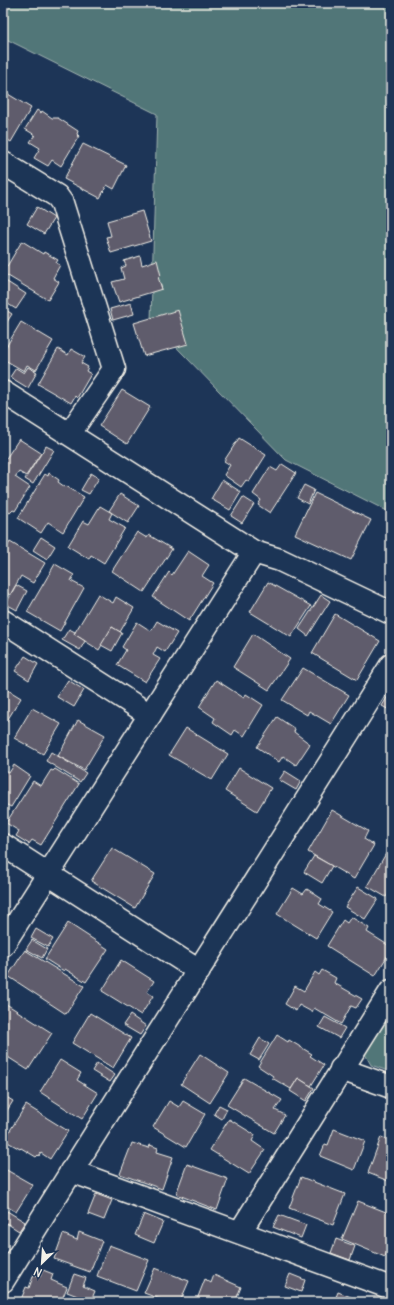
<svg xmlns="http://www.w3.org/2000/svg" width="394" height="1305" viewBox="0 0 394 1305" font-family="Delius,sans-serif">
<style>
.green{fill:#517678;stroke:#a2b4b0}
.building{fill:#5f5b6c;stroke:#f4f1e8}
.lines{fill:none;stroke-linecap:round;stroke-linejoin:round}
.minor-casing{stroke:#f4f1e8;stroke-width:25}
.minor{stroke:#1d3557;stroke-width:22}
</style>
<rect width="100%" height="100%" fill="#1d3557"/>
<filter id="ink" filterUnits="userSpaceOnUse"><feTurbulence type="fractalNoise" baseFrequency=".025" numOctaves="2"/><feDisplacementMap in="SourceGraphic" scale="8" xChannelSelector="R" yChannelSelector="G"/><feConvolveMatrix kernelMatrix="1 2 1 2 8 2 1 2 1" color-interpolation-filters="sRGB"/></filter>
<g filter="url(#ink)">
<g class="green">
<path d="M3,3H391V513L286,460L151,321L157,114L8,40L3,36Z"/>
<path d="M391,1014V1072L371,1065L365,1054Z"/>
</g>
<g class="building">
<path d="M3,91L31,108L11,142L3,137Z"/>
<path d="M37,110L41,113L42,111L52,118H58L78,131L77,134L79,136L61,166L52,160L48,166L34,158L40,148L30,142L35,135L25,129Z"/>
<path d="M83,144L126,165L114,189L107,185L100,198L64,179Z"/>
<path d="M37,207L54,218L44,234L27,224Z"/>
<path d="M142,211L151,241L111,253L106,237L111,236L107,221Z"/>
<path d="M22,241L43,254L44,252L58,260L56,263L60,265L53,278L59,282L48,300L3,273Z"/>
<path d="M140,256L142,265L157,260L161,276L158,277L162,289L119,302L112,282L124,279L121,268L126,266L124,261Z"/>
<path d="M4,280L26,294L16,309L3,301Z"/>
<path d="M131,303L134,314L113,320L110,309Z"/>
<path d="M3,308L12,314L3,328Z"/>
<path d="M178,310L188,344L144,356L134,323Z"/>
<path d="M21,322L53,341L36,370L27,365L24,371L3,359V352Z"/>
<path d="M58,349L68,355L71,349L85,357L81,363L88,367L86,371L91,374L77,398L75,396L71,403L38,384Z"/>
<path d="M28,367L37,372L28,388L10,377L16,368L24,373Z"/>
<path d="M122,390L150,407L127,444L99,426Z"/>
<path d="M239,438L266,455L249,482L246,480L241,487L224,475L230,465L224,461Z"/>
<path d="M19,439L41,453L26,476L19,472L15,477L30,487L15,511L13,510L10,513L3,509V459L5,460Z"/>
<path d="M46,446L54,450L33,484L25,479Z"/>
<path d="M282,464L296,473L270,513L258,505L261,500L253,494L270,467L277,471Z"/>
<path d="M49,473L59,480L58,482L65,487L66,486L84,497L63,532L48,522L41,533L18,518L45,474L48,476Z"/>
<path d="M91,473L99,478L89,494L81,490Z"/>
<path d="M222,480L241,492L230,510L211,499Z"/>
<path d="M304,485L314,490L308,504L297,498Z"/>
<path d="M315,493L371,520L351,560L295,534Z"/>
<path d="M120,494L139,506L128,523L109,511Z"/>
<path d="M243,497L254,504L242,523L231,516Z"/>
<path d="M100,506L112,513L109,519L125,528L104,563L91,555L89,559L68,546L83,521L89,524Z"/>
<path d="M137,532L147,538L149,535L172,549L144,592L112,571Z"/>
<path d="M41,537L55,546L47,559L33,550Z"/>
<path d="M10,542L45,563L33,583L21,576L10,595L3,591V553Z"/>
<path d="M188,551L209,565L202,576L213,583L189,621L153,597L169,572L172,575Z"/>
<path d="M55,564L74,575L71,581L84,588L60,631L27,612Z"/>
<path d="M268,582L311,606L291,637L250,612Z"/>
<path d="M16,585L27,591L17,610L6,604Z"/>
<path d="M98,594L113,603L116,597L134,608L120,632L112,627L99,650L74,634Z"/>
<path d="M321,595L330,601L308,636L299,629Z"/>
<path d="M335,614L380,641L357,680L312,653Z"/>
<path d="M157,621L177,633L165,652L157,647L153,655L160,659L145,682L117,665L126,650L122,647L137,622L151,631Z"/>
<path d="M112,627L122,633L112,651L101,645Z"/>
<path d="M69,629L75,632L74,634L85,641L80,650L62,640Z"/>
<path d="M253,634L290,659L269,690L233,667Z"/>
<path d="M25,656L38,664L29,680L15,671Z"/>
<path d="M303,668L349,695L331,724L309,711L307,715L282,700Z"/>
<path d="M68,680L84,690L74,707L57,697Z"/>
<path d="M216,680L244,698L246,694L263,705L244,736L235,730L232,735L213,722L215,718L199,707Z"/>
<path d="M3,687L21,698L3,727Z"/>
<path d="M391,691V711L382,706Z"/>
<path d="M32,708L61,724L43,754L14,738Z"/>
<path d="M277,717L295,729L294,732L310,744L296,765L283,756L279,762L257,747Z"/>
<path d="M78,720L105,735L84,770L58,756Z"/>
<path d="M186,728L228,754L212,780L169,755Z"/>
<path d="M51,752L86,773L80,782L46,761Z"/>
<path d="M14,765L30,776L11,807L3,803V770L9,773Z"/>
<path d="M239,768L271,788L257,811L225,791Z"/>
<path d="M55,769L79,784L41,845L32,840L29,844L16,836L19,831L6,823L33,781L41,786L51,770L53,771Z"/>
<path d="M285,771L301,781L296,790L279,780Z"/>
<path d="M332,810L368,831L364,839L374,845L354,879L308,852Z"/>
<path d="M391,845V893L389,892L386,897L367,886Z"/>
<path d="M112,848L155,874L135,908L91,881Z"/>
<path d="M314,856L332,866L322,883L304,872Z"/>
<path d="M358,887L378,899L365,919L345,907Z"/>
<path d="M293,888L303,894L307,889L322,899L319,904L332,912L316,938L277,914Z"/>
<path d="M351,917L369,928L367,932L391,947V950L375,976L327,946L343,920L347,923Z"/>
<path d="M68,923L108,949L86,982L65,969L64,971L45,959Z"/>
<path d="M36,929L53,939L48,947L31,938Z"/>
<path d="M32,940L47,949L42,958L26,949Z"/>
<path d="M25,950L84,986L66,1014L8,976Z"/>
<path d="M121,960L154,981L147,992L153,996L141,1015L102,991Z"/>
<path d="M322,970L336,978L334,983L362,999L356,1008L351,1006L341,1024L314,1008L312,1012L299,1005L296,1011L285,1004L295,986L304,991L315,972L319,975Z"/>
<path d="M3,1002L52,1033L28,1070L3,1054Z"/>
<path d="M90,1013L131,1038L113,1068L72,1043Z"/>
<path d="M130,1015L146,1026L140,1035L123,1025Z"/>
<path d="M325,1017L345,1028L339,1038L319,1027Z"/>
<path d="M277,1035L288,1042L289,1040L312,1054L310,1056L324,1065L311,1086L298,1078L291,1089L272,1078L273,1076L258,1066Z"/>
<path d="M260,1038L269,1044L259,1060L250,1055Z"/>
<path d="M200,1054L229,1073L210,1103L181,1084Z"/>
<path d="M60,1060L81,1073L77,1080L98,1093L82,1119L40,1092Z"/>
<path d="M97,1063L115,1075L110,1082L92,1071Z"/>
<path d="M244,1078L282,1100L275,1110L285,1115L274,1133L227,1105Z"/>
<path d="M298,1078L314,1088L306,1101L290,1091Z"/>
<path d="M3,1095L13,1101L3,1117Z"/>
<path d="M169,1101L179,1107L183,1101L205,1114L186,1147L153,1127Z"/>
<path d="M26,1105L68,1131L50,1159L41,1153L39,1156L38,1155L36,1157L21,1148L20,1149L4,1140Z"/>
<path d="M219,1105L227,1109L222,1119L214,1114Z"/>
<path d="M229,1119L255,1135L252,1141L265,1150L249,1174L210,1150Z"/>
<path d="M334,1129L365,1141L354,1170L320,1156L325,1144L328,1145Z"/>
<path d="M381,1137L391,1141V1182L368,1173Z"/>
<path d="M132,1143L149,1148L150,1145L158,1148L157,1152L173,1157L162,1189L120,1174Z"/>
<path d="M187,1164L228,1179L217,1210L176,1194Z"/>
<path d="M3,1168L33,1185L16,1212L3,1204Z"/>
<path d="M301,1177L345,1194L333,1225L289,1208Z"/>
<path d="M96,1194L112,1200L104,1220L88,1214Z"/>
<path d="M358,1201L391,1214V1243L385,1257L342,1239Z"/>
<path d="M7,1211L25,1222L19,1231L3,1221V1218Z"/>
<path d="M144,1214L163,1222L154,1243L135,1235Z"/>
<path d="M279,1215L306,1225L301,1238L273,1227Z"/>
<path d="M79,1232L102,1241L90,1272L54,1259L63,1234L77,1240Z"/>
<path d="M336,1239L355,1246L350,1260L331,1253Z"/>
<path d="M109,1245L149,1260L136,1291L97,1276Z"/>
<path d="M155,1268L189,1281L180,1302H168L144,1293Z"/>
<path d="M43,1270L53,1274L51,1280L67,1287L61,1302H20L26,1287L29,1288L34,1274L40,1277Z"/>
<path d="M74,1274L86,1278L83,1286L95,1291L91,1301L67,1292Z"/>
<path d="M290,1274L305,1280L301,1292L285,1286Z"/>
<path d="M214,1275L241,1287L235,1302H196L205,1279L211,1283Z"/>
<path d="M338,1292L356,1299L355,1302H334Z"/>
</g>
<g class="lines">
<g class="minor-casing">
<g id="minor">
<path d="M3,163L57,196L62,203L114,369L70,433"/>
<path d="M3,392L254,552L280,560L391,613"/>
<path d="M3,621L150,715"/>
<path d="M3,845L199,971"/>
<path d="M3,945L254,552"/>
<path d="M341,1069L391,1087"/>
<path d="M71,1171L391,1288"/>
<path d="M240,1232L391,991"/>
<path d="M3,1281C131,1074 263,871 391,665"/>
</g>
</g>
<use href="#minor" class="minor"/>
</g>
</g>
<rect width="394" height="1305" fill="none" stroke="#1d3557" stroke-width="16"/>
<rect x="8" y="8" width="378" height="1289" fill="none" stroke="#f4f1e8" stroke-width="1.5" filter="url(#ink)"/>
<g transform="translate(42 1263) rotate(205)" stroke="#1d3557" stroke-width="3" paint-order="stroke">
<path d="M0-3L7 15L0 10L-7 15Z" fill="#f4f1e8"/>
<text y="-6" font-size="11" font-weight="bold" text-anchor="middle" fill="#f4f1e8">N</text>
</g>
</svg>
